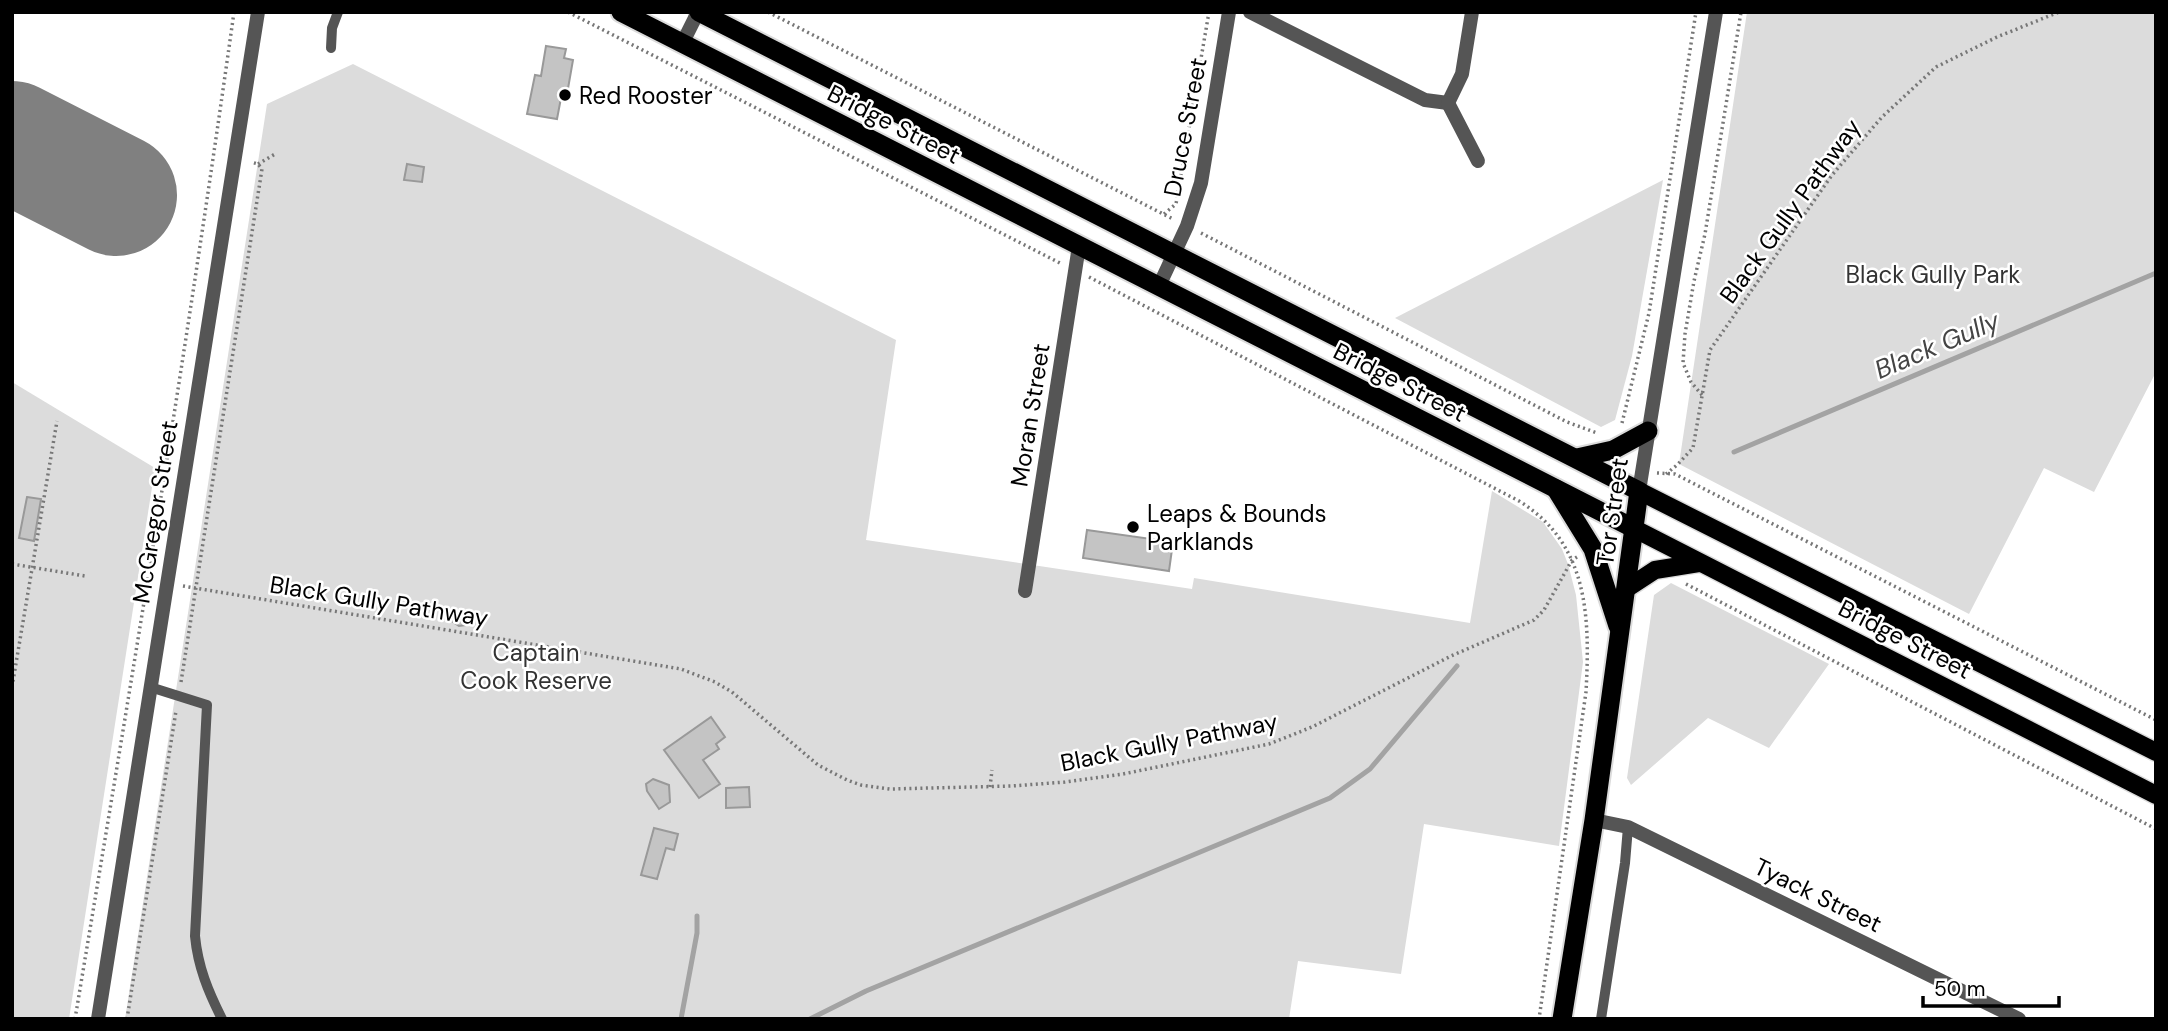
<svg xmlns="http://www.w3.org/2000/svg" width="2168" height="1031" viewBox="0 0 2168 1031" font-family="'DM Sans',sans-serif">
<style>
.green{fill:#dcdcdc}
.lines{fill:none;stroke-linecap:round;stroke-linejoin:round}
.stream{stroke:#a3a3a3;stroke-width:5}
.runway{stroke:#808080;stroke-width:122}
.building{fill:#c4c4c4;stroke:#999;stroke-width:2}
.primary-casing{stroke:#dbdbdb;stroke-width:21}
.trunk-casing{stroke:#dbdbdb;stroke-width:23}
.path{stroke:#777;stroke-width:3.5;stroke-dasharray:2 3.5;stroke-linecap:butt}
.service{stroke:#555;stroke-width:10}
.minor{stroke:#555;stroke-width:14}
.tertiary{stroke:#555;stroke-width:14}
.primary{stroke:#000;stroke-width:18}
.trunk{stroke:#000;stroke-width:19}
.poi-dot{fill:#000;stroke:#fff;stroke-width:2.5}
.labels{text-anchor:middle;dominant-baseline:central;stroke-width:5;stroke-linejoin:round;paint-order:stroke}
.poi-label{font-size:24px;fill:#000;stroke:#fff;text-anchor:start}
.street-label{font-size:24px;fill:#000;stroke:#fff}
.park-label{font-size:24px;fill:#333;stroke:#fff}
.water-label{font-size:26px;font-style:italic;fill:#444;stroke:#fff}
</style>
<rect width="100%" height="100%" fill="#fff"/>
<g class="green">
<path d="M1747,12H2156V372L2094,492L2044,468L1969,614L1679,464Z"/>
<path d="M353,64L896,340L866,540L1192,589L1194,578L1470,623L1492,491L1543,522L1562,549L1568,564L1576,595L1583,662L1559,846L1424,824L1401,974L1298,961L1289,1019H125L267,104Z"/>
<path d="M1663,180L1632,356L1615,420L1601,427L1395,318Z"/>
<path d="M12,382L155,468L69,1019H12Z"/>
<path d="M1671,583L1829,664L1769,748L1708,718L1631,785L1627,778L1654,595Z"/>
</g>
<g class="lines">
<g class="stream">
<path d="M1734,452L2156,273"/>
<path d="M681,1019L697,933V916"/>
<path d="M810,1019L866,991L1330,798L1370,769L1457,666"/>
</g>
<path class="runway" d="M12,142L116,195"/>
</g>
<g class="building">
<path d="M546,46L566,49L564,58L573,60L566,100L561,98L557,119L527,114L535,75L541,76Z"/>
<path d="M407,164L424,167L422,182L404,180Z"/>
<path d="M27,497L41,499L34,541L19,538Z"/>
<path d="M1087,530L1173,542L1169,571L1083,558Z"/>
<path d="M461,610L468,611L474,616L473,624L459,626L453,622L454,613Z"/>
<path d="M711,717L725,737L716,744L719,749L703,760L720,784L699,798L664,750Z"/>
<path d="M653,779L669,785L670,802L659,809L647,791L646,784Z"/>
<path d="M749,787L750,807L726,808V788Z"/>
<path d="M654,828L678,834L674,850L666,848L657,879L641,875Z"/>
</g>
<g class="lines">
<g class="primary-casing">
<g id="primary">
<path d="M1639,491L2156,752"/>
<path d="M1635,529L2156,795"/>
<path d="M1626,589L1655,570L1699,563"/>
</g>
</g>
<g class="trunk-casing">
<g id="trunk">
<path d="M621,12L1635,529"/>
<path d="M699,12L1639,491L1594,820L1562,1019"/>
<path d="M1577,458L1613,450L1648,431"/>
<path d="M1556,489L1593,549L1618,626"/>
</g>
</g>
<g class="path">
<path d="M568,12L1060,263"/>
<path d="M768,12L1173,219"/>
<path d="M258,164L275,154"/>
<path d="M1164,214L1176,204L1209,12"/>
<path d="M1201,233L1567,422L1597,433"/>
<path d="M1089,277L1519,501C1589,544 1590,618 1586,692L1539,1019"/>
<path d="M1702,395L1691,382L1683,363L1685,334L1694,281L1705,234L1741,12"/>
<path d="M1622,423L1649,313L1696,12"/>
<path d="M1657,473L1675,474L2156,720"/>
<path d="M1666,474L1677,465L1693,448L1710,350L1832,175L1882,117L1936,67L1997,37L2059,12"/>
<path d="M12,564L85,576"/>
<path d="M1686,584L2156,829"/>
<path d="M183,586L681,669L715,682L732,692L818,765L847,780L861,785L890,789L1012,786L1065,782L1123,774L1269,744L1312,727L1451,656L1534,620L1544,610L1572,560L1577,557"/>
<path d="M181,682L262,169L258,164L251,162"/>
<path d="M12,687L57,421"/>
<path d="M990,787L992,770"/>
<path d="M75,1019C131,684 187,349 234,12"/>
<path d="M127,1019L176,711"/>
</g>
<g class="service">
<path d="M331,48L332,28L338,12"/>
<path d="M150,687L207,705L195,936C198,967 208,991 222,1019"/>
<path d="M1601,1019L1625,863L1628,827"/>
</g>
<g class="minor">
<path d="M1250,12L1425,100L1448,103"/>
<path d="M682,44L698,12"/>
<path d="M1448,103L1462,74L1472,12"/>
<path d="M1448,103L1478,161"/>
<path d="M1159,286L1187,226L1201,183L1229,12"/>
<path d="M1025,591L1079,246"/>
<path d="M1594,820L1628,827L2019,1019"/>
</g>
<g class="tertiary">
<path d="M1639,491L1716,12"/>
<path d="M98,1019L258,12"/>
</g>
<use href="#primary" class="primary"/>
<use href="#trunk" class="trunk"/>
</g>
<g class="poi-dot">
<circle cx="565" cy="95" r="7"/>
<circle cx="1133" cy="527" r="7"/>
</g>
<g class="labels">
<g class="poi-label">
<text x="579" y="95">Red Rooster</text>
<text x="1147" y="513">Leaps &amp; Bounds<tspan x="1147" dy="28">Parklands</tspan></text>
</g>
<g class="street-label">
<text transform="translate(894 124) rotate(27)">Bridge Street</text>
<text transform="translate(1185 127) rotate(-79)">Druce Street</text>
<text transform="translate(1790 211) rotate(-54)">Black Gully Pathway</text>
<text transform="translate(1400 382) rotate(27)">Bridge Street</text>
<text transform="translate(1030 415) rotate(-81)">Moran Street</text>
<text transform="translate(155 512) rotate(-81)">McGregor Street</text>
<text transform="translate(1612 512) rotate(-82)">Tor Street</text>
<text transform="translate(379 601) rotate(9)">Black Gully Pathway</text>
<text transform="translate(1905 639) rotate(27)">Bridge Street</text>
<text transform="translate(1169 742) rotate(-11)">Black Gully Pathway</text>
<text transform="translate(1818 895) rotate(26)">Tyack Street</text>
</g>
<g class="park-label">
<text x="1933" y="274">Black Gully Park</text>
<text x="536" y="652">Captain<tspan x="536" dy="28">Cook Reserve</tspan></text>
</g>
<g class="water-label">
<text transform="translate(1937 345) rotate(-23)">Black Gully</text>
</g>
</g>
<rect width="2168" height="1031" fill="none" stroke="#000000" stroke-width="28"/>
<path d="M1923 996v10h136v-10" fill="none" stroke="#000000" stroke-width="3.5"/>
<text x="1934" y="996" font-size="21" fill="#000000" stroke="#ffffff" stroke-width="5" paint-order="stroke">50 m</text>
</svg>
